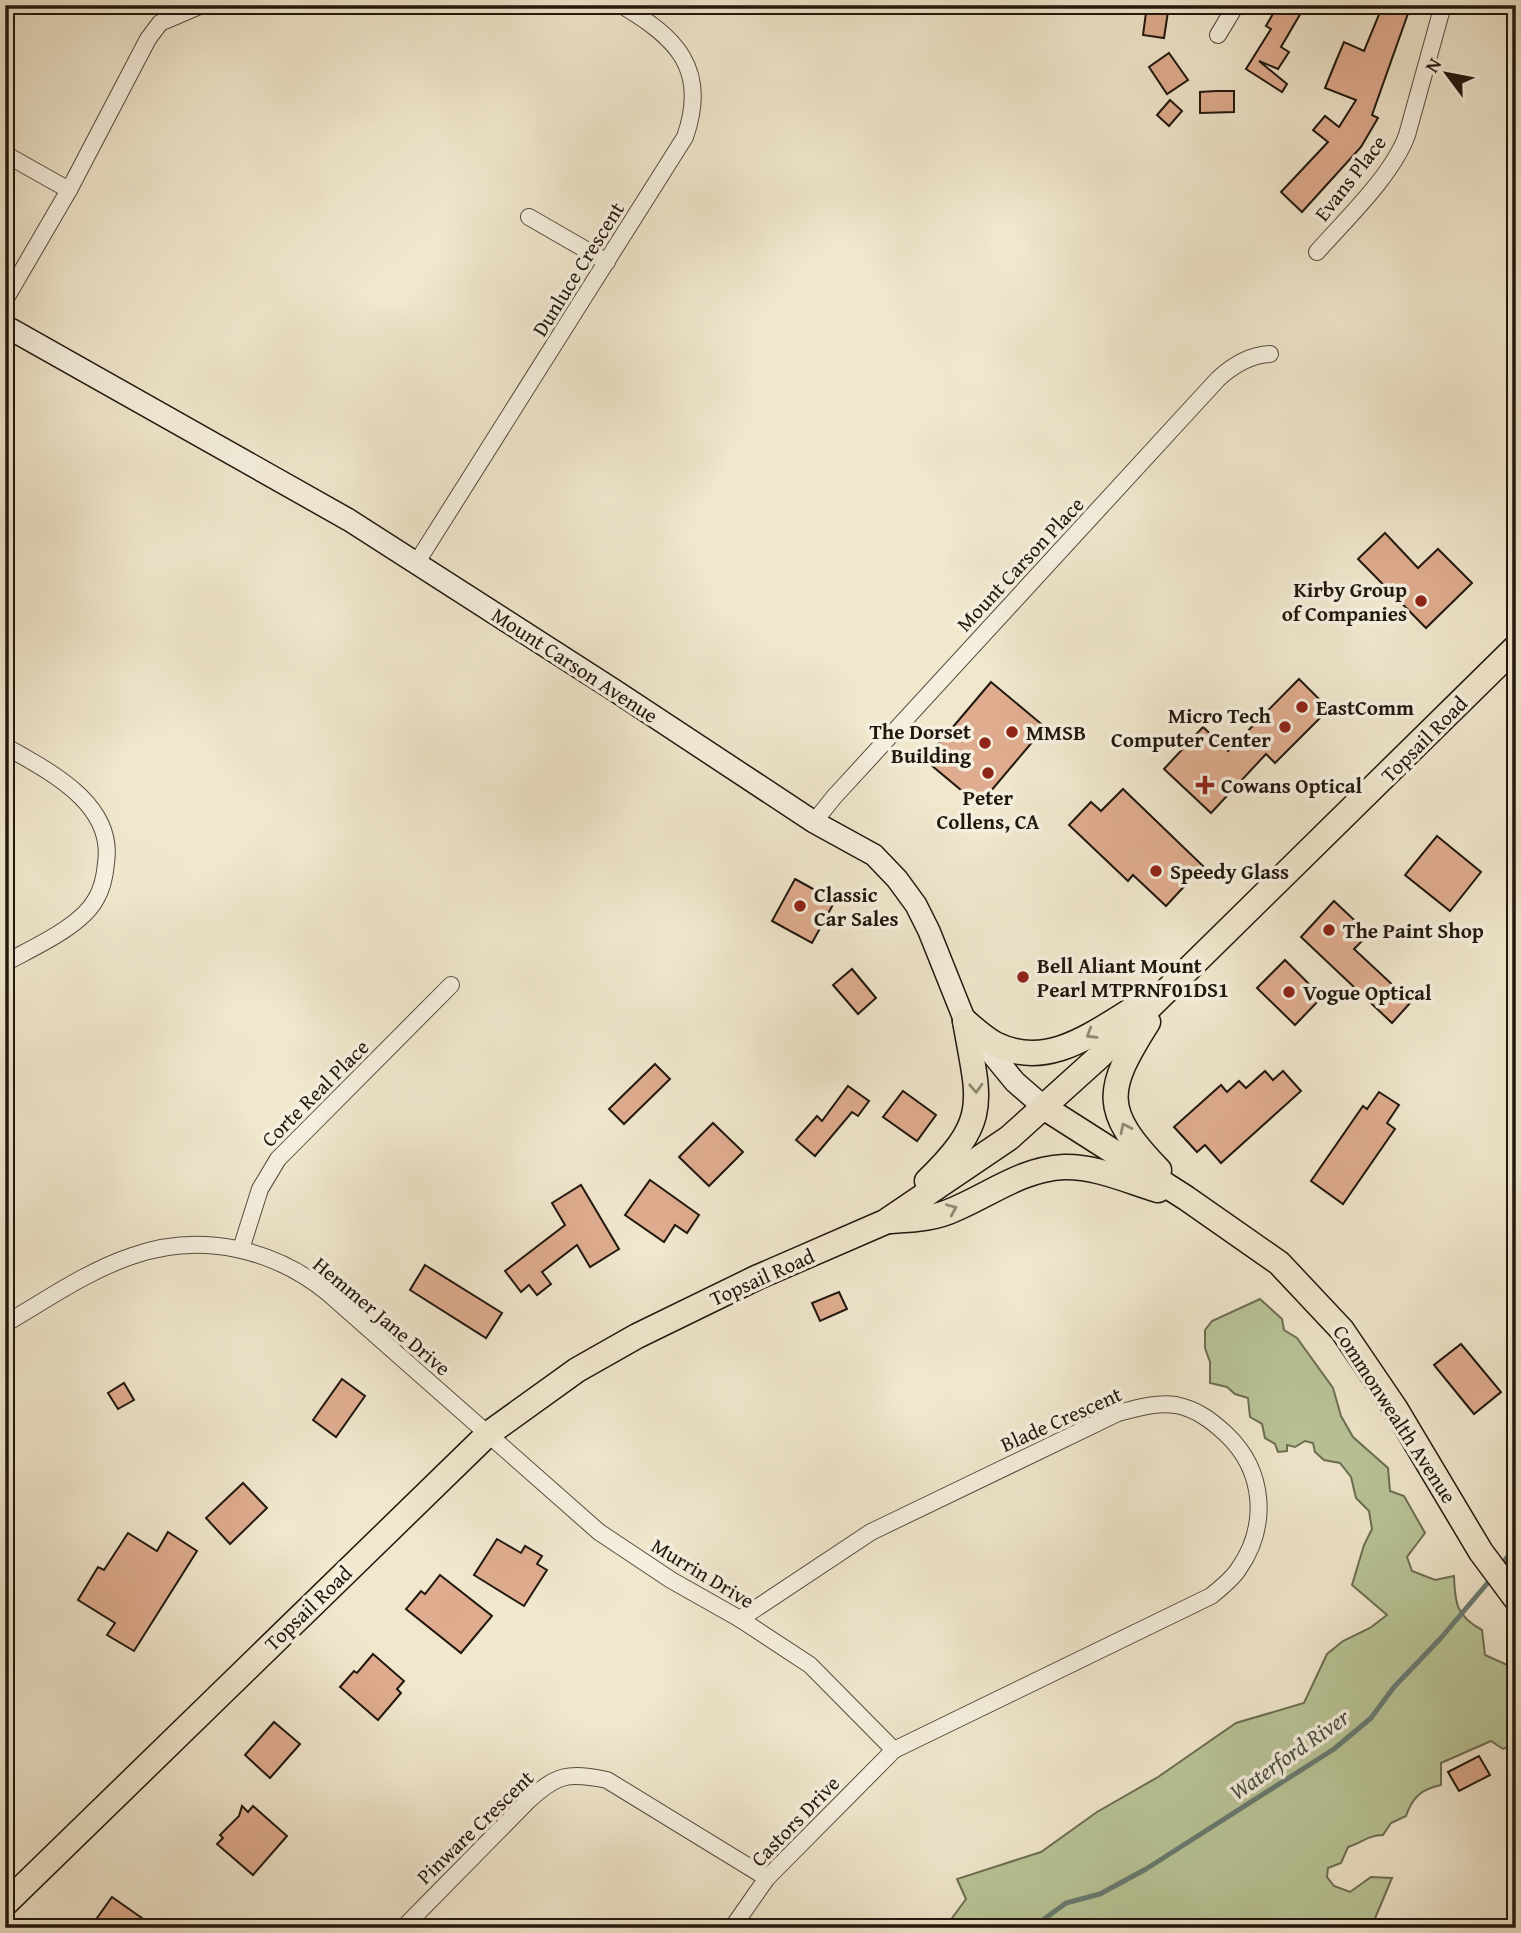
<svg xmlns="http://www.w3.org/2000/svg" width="1521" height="1933" viewBox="0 0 1521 1933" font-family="'Gentium Book Plus',serif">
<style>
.green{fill:#b9c598;stroke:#6c6e53;stroke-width:2}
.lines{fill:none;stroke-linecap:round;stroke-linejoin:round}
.stream{stroke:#697c73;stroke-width:5}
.building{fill:#dfac8f;stroke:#20170e;stroke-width:2}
.minor-casing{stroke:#544b3e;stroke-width:18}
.secondary-casing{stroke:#20170e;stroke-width:24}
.primary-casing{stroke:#20170e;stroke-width:27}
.minor{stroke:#f5efde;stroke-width:16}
.secondary{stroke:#f5efde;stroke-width:21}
.primary{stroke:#f0e7cd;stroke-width:24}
.oneway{stroke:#928977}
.poi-dot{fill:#8f2418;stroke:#f5efde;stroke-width:2.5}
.labels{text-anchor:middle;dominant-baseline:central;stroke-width:7;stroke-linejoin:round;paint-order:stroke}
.street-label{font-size:21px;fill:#20170e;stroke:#f5efde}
.poi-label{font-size:21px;font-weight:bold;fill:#20170e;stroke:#f5efde;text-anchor:start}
.water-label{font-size:23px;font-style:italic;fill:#4b5249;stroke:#f5efde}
</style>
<rect width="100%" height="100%" fill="#f0e7cd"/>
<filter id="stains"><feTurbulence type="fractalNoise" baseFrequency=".00286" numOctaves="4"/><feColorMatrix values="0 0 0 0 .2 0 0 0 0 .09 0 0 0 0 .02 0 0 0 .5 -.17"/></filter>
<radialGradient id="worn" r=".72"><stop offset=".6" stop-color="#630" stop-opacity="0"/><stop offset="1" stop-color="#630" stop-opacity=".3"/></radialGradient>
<path class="green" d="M1260,1299L1282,1319L1284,1330L1297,1338L1333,1388L1341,1416L1353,1437L1388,1468L1390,1491L1404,1496L1425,1533L1407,1557L1412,1571L1435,1580L1454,1576C1455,1603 1456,1616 1482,1630L1485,1655L1516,1669V1744L1503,1749L1491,1741L1441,1763V1785C1421,1789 1412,1798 1406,1816L1391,1823L1383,1835C1368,1835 1362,1843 1348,1847L1341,1863L1328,1868L1327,1877L1334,1886L1350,1892L1371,1877L1392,1878L1371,1928H941L947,1925L966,1899L957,1879L1041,1852L1097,1812L1158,1777L1236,1723L1304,1703L1327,1654L1343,1641L1370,1628L1387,1615L1352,1585L1364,1545L1372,1529L1369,1511L1356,1498L1351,1477L1340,1463L1324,1460L1315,1452L1313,1443L1305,1441L1295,1447L1287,1445V1451L1278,1452L1275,1444L1265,1438L1262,1424L1250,1417L1248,1398L1235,1394L1227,1387L1210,1383V1362L1205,1348V1330L1212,1321Z"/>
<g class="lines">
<g class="stream">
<path d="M1501,1565L1516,1546"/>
<path d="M1032,1928L1066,1903L1100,1894L1146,1869L1334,1749L1371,1718L1394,1687L1440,1639L1491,1579"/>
</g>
</g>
<g class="building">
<path d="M1147,5H1169L1164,38L1143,35Z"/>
<path d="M1278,5H1292L1302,11L1281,47L1289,52L1278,69L1259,61L1287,84L1282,92L1246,69L1271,29L1266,26Z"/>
<path d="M1388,5H1411L1372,115L1378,118L1361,147L1302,212L1281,192L1328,142L1313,130L1325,116L1339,127L1356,100L1325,88L1336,61L1344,42L1364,51L1380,12L1385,14Z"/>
<path d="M1169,53L1188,80L1167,94L1149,67Z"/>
<path d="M1216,91H1234V112L1200,113V92Z"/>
<path d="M1170,100L1182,111L1169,126L1157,115Z"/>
<path d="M1385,533L1418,568L1438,549L1472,583L1426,628L1358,559Z"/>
<path d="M1299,679L1329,709L1275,763L1266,754L1211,813L1164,769L1203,727L1228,751Z"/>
<path d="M991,682L1045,727L979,805L925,760Z"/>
<path d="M1123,789L1203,866L1166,906L1133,875L1128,881L1069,825L1091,802L1101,811Z"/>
<path d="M1437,836L1481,872L1450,911L1405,875Z"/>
<path d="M795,879L835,901L812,943L772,921Z"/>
<path d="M1334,901L1369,934L1354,949L1411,1002L1392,1023L1301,937Z"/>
<path d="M1285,960L1322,997L1295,1025L1257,988Z"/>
<path d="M852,969L876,998L858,1014L833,985Z"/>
<path d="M655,1064L670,1079L624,1124L609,1109Z"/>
<path d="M1265,1071L1273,1080L1283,1071L1301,1091L1221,1163L1205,1145L1197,1152L1174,1127L1221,1085L1227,1092L1239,1081L1246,1088Z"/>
<path d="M848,1086L869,1101L858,1116L852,1112L815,1156L796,1140L817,1116L822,1121Z"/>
<path d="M903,1091L936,1115L917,1141L883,1117Z"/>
<path d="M1379,1092L1399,1105L1387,1123L1395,1129L1343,1204L1311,1181L1363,1106L1367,1109Z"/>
<path d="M713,1123L743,1152L709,1186L679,1157Z"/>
<path d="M650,1180L699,1215L687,1233L675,1225L664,1242L625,1215Z"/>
<path d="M581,1185L619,1249L590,1267L577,1245L542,1272L551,1284L537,1295L529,1285L521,1292L505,1271L565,1225L552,1203Z"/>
<path d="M425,1265L502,1313L486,1338L410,1290Z"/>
<path d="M839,1292L847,1309L820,1321L812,1303Z"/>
<path d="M1461,1344L1501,1392L1474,1414L1434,1365Z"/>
<path d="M342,1379L365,1396L336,1437L313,1420Z"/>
<path d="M124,1383L134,1400L118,1409L108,1393Z"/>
<path d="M243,1483L267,1508L230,1544L206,1518Z"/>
<path d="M168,1532L197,1551L134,1651L107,1635L115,1623L78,1600L98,1567L104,1570L128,1533L157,1551Z"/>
<path d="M497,1539L521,1553L525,1546L542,1556L537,1564L547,1570L524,1606L474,1575Z"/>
<path d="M440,1575L492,1616L461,1653L406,1609L421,1591L425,1594Z"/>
<path d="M373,1654L404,1681L397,1689L401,1693L378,1720L340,1687L354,1671L357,1673Z"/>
<path d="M274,1722L300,1744L270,1778L245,1755Z"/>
<path d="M1479,1756L1490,1775L1459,1791L1448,1772Z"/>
<path d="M242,1806L248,1812L253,1806L287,1836L253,1875L217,1844L223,1838L220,1835L239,1816Z"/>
<path d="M112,1897L156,1928H90Z"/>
</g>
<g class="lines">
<g class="minor-casing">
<g id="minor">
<path d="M1218,35L1236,5"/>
<path d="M5,154L69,190"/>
<path d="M529,217L607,262"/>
<path d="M1317,252C1346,219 1392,176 1407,135L1443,5"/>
<path d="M5,300L69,190L148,39L160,23L202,5"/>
<path d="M417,562L685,137C709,69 676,37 621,5"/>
<path d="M5,746C48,771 115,803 106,863C105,875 102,889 96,899C81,927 32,948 5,963"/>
<path d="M814,822L834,797L1218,379C1233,365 1250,355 1270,354"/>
<path d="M241,1249L260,1189L278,1159L451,985"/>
<path d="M5,1324C46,1300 87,1271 132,1256C200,1232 273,1248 328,1293L599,1532L671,1580L740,1619L810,1665L894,1750"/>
<path d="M403,1928L528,1801C557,1774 568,1772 607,1780L767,1878"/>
<path d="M732,1928L767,1878L894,1750L1211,1596C1221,1588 1231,1580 1238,1570C1269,1526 1265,1471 1226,1434C1211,1420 1196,1409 1176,1405C1157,1402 1137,1408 1118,1413L871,1532L740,1619"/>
</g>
</g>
<g class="secondary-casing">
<path id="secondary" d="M5,326L349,520L614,690L814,822L874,855L897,879L916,905L929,931L965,1021L1015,1082L1045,1108"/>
</g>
<g class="primary-casing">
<g id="primary">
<path d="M965,1021C974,1029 984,1038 995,1044C1047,1070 1092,1034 1135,1008"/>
<path d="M1148,1022C1105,1090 1101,1110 1159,1170"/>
<path d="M1045,1108L1186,1198L1279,1263L1342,1330L1395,1408L1481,1552L1516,1599"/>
<path d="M927,1181C991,1119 979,1102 965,1021"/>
<path d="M890,1221C909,1220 930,1219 948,1212C987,1197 1020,1169 1064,1167C1095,1166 1128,1181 1158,1190"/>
<path d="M5,1904L488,1434L577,1370L637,1336L756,1278L885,1222L1009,1138L1101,1055L1516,647"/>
</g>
</g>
<use href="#minor" class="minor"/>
<use href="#secondary" class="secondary"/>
<use href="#primary" class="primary"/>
</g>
<defs><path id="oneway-chevron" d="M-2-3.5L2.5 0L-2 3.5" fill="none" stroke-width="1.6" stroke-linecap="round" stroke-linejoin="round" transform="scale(1.75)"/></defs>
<g class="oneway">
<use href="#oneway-chevron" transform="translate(1091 1034) rotate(149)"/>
<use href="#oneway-chevron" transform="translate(976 1088) rotate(87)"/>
<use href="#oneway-chevron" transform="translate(1125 1128) rotate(-116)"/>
<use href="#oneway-chevron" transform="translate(952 1209) rotate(-23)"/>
</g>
<g class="poi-dot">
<circle cx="1421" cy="601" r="7"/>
<circle cx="1302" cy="707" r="7"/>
<circle cx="1285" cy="727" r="7"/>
<circle cx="1012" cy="732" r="7"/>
<circle cx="985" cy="743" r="7"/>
<circle cx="988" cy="773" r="7"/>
<path d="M1201.5 774.5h7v7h7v7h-7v7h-7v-7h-7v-7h7z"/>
<circle cx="1156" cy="871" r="7"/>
<circle cx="800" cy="906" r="7"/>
<circle cx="1329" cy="930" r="7"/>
<circle cx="1023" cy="977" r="7"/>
<circle cx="1289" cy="992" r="7"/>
</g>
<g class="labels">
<g class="street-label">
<text transform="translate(1350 178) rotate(-52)">Evans Place</text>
<text transform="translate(578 269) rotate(-58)">Dunluce Crescent</text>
<text transform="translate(1020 564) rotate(-47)">Mount Carson Place</text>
<text transform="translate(575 665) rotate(33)">Mount Carson Avenue</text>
<text transform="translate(1424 739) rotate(-45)">Topsail Road</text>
<text transform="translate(315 1093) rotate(-45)">Corte Real Place</text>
<text transform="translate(762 1277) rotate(-24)">Topsail Road</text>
<text transform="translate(382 1316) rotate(40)">Hemmer Jane Drive</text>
<text transform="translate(1395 1414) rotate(57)">Commonwealth Avenue</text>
<text transform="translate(1061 1419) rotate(-24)">Blade Crescent</text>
<text transform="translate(703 1573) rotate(31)">Murrin Drive</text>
<text transform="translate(308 1608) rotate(-44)">Topsail Road</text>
<text transform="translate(795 1821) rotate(-46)">Castors Drive</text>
<text transform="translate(475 1827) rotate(-44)">Pinware Crescent</text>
</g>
<g class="poi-label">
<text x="1407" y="589" text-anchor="end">Kirby Group<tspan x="1407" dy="24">of Companies</tspan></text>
<text x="1316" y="707">EastComm</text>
<text x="1271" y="715" text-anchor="end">Micro Tech<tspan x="1271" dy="24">Computer Center</tspan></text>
<text x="971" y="731" text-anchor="end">The Dorset<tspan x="971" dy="24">Building</tspan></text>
<text x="1026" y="732">MMSB</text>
<text x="1221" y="785">Cowans Optical</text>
<text x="988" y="797" text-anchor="middle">Peter<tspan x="988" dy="24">Collens, CA</tspan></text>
<text x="1170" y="871">Speedy Glass</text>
<text x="814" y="894">Classic<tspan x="814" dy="24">Car Sales</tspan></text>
<text x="1343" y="930">The Paint Shop</text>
<text x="1037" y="965">Bell Aliant Mount<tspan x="1037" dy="24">Pearl MTPRNF01DS1</tspan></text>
<text x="1303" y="992">Vogue Optical</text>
</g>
<g class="water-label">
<text transform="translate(1289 1754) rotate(-35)">Waterford River</text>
</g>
</g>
<rect width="1521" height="1933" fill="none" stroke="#f0e7cd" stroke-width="28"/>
<rect x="7" y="7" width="1507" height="1919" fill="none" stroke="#20170e" stroke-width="3.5"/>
<rect x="14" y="14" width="1493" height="1905" fill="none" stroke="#20170e" stroke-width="2"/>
<g transform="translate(1447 74) rotate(302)" stroke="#f5efde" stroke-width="5" paint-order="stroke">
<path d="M0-5L12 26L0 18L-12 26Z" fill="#20170e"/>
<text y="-10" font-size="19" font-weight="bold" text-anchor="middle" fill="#20170e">N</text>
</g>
<rect width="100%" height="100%" filter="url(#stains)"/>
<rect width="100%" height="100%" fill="url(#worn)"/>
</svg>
